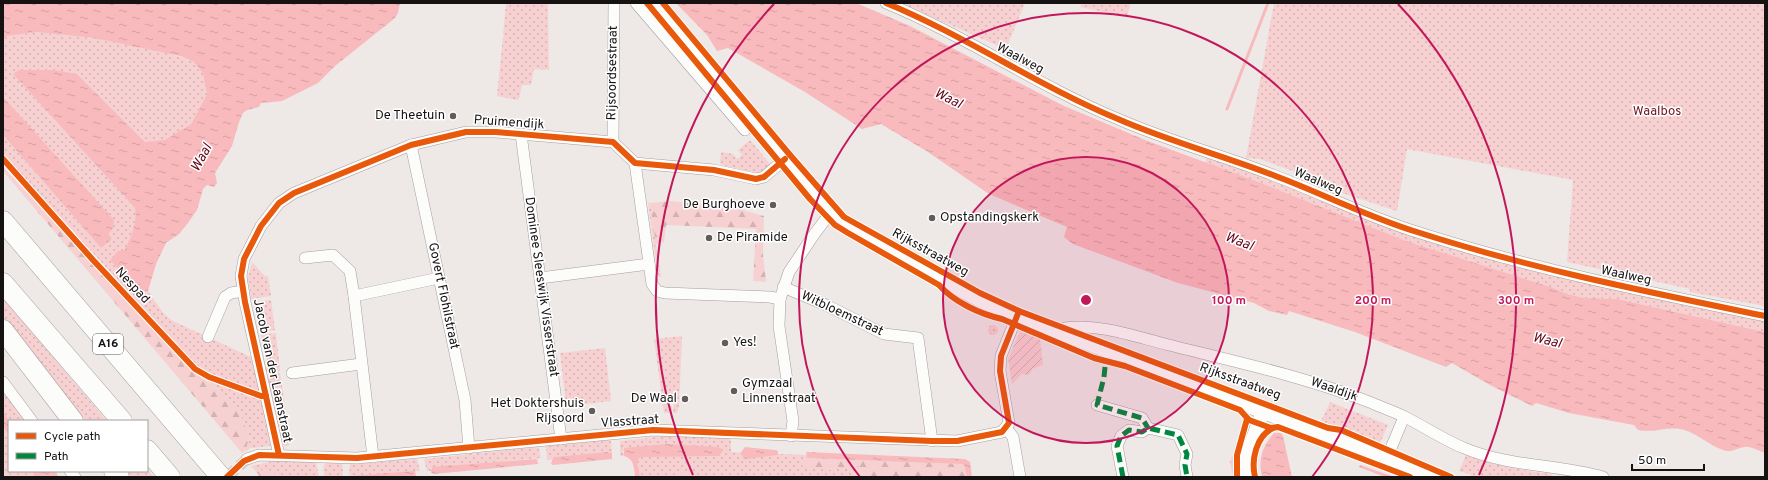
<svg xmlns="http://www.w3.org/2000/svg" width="1768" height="480" viewBox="0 0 1768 480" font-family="Overpass,sans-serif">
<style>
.grass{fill:url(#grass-dots)}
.forest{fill:url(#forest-firs)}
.garden{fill:url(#garden-furrows)}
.pitch{fill:#f7d1d1}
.water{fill:url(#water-ripples)}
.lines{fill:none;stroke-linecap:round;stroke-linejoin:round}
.stream{stroke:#f8babc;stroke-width:3}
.minor-tunnel{stroke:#cec8c7;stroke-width:11;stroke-dasharray:11 5.5;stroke-linecap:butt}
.minor-casing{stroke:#a49f9e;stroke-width:12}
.tertiary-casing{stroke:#a49f9e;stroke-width:15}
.motorway-casing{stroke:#a49f9e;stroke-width:21}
.minor{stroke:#fcfcfb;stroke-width:11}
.tertiary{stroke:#fcfcfb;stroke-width:14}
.motorway{stroke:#fcfcfb;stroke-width:20}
.quiet{stroke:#00873e;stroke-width:5;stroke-dasharray:10 5;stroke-linecap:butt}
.cycleway-casing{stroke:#fff;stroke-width:8}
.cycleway{stroke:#e8590c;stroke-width:6}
.ring{fill:none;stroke:#c2185b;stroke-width:2}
.poi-dot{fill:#625d5d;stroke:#fff;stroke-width:1.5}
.labels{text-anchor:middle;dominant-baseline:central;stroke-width:3;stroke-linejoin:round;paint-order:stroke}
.shield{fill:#fff;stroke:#5c5959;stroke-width:1}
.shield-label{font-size:12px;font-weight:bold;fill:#161212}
.street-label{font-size:13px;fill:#161212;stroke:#fff}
.park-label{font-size:13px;fill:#6f1321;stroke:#fff}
.poi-label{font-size:13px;fill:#161212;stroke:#fff;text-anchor:end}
.water-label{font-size:14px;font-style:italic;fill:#640519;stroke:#fff}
.centre{fill:#c2185b;stroke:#fff;stroke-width:2}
.ring-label{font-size:12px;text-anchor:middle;font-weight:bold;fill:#c2185b;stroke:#fff;stroke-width:3;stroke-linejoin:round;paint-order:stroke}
</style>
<defs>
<pattern id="grass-dots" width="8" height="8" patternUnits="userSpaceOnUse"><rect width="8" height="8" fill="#f7d1d1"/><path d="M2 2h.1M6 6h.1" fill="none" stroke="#d3b2b2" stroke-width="1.8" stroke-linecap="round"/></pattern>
<pattern id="forest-firs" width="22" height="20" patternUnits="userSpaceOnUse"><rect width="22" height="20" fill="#f7d1d1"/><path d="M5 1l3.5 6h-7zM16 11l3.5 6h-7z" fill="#d3b2b2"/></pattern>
<pattern id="garden-furrows" width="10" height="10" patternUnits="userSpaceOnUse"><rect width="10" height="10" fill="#f7d1d1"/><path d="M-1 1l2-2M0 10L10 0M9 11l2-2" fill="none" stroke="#d3b2b2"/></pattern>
<pattern id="water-ripples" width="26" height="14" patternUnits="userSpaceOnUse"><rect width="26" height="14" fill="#f8babc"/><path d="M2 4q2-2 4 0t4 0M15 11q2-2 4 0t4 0" fill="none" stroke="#d49fa1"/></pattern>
</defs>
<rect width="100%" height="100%" fill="#eee8e7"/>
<g class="grass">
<path d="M506,3H548L549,70L534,69L531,85H522L519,99L517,100L497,96L503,37H505L503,35Z"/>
<path d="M899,3H1025L1006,49Z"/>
<path d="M1082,3H1131L1127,17L1080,7Z"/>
<path d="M1274,3H1765V306L1690,292V289L1567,262L1573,180L1407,149L1397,211L1321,186L1319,190L1306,183L1309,177L1260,159L1246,158Z"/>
<path d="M36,32L94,38L165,52L193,61L204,74L207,94L191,124L165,141L145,142L77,74H13L135,208C137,225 131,237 124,252H118L128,279L140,292L148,291L164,314L173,321L251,357L253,364H255L260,391L259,392C241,390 207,375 194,363L3,155V135L101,248L113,228L3,97V39L7,36Z"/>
<path d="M750,140L770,164L763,171L757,173L722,165L720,163L721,152L733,154L737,159L742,155L738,150Z"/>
<path d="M1207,157L1284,184L1383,225L1765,319V332L1617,299L1584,298L1567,294L1560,291L1406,241L1264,184L1205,163Z"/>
<path d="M648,203H650L661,277H658Z"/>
<path d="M252,262L265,276H268L271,296L251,299L248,277Z"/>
<path d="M3,298L107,421H85L3,319Z"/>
<path d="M271,300L275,330L260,332L253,302Z"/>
<circle cx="993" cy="330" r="5"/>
<path d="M276,333L280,371L266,372L265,368L268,365L261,335Z"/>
<path d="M682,336L679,406L677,413H673L674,400H669V406H672V413H664L654,339Z"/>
<path d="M605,348L611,401L566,406L560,353Z"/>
<path d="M280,373L286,413L276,415L267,375Z"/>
<path d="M201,376L263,401L272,443L270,446L251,448L242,453L250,439L238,408L223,394Z"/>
<path d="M3,388L28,421H10L3,412Z"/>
<path d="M1330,402L1388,425L1380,443L1369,438L1321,421Z"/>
<path d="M286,417L289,446L283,445L276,418Z"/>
<path d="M3,427L9,435V471H33L34,477H3Z"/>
<path d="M664,436L729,438L731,441V452L961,461L966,465L969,477H638L635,454L720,448L667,444L623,451L624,456H620V441Z"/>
<path d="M609,440L611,441L612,453L607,452L553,457L551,460H547L546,446Z"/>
<path d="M537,447L539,448L541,458L431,468V471H427L424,459Z"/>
<path d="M1466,455C1494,466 1523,470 1552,474L1551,477H1471V475L1459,471Z"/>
<path d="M1232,457H1235L1236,477H1233L1230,462Z"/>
<path d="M417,459L420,471L353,477L349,475L350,464H356Z"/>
<path d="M273,461L316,462L319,477H278L269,470L256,471L251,466Z"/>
<path d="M326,462H342L343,477H325C323,472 322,466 326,462Z"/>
<path d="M147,468L154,477H132L127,471H147Z"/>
</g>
<g class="forest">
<path d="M3,167L190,368L223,394L238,408L250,439L242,453L3,171Z"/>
<path d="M671,201L739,209L764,216L763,255L766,282L753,281L756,229L666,225L664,242L656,244L650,203Z"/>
<path d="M807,458L963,464L965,467L967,477H861L859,466L831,470L803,468L801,461Z"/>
<path d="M269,470L278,477H260L256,471Z"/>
</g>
<path class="garden" d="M1020,331L1040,338L1043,365L1032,369L1029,375L1022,374L1012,384L1008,359Z"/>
<path class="pitch" d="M691,472L692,477H659Z"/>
<g class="water">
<path d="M3,3H400L398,13L395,18L335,66L318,83L282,101L261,103L259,107L247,110L243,113L239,122L232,146L215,173L217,183L214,187L207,185L203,189L197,210L188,223L179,234L166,243L156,264L148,291L140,292L110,260L118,251H124C131,237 137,225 135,208L13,74L19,70H55L77,74L145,142L165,140L191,124L207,94L203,73L193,61L180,56L94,38L36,32L7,36L3,39Z"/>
<path d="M676,3H856L910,26L1062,105L1145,140L1264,184L1406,241L1553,288L1567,294L1584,298L1617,299L1765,332V453C1759,451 1750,446 1745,447C1739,447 1733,452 1727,451C1709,447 1698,432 1680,429C1665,427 1652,433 1638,430L1634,425L1569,413L1536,403L1532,406L1490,385L1452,363L1446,367L1355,332L1289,311L1287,315L1269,311L1254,303L1178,283L1073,244L1064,237L1067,227L989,194L928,152L881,124L862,129L805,92L728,48L717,51L707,35Z"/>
<path d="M3,97L114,220L113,228L109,234L111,240L101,248L3,135Z"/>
<path d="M3,412L10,421L9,435L3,427Z"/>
<path d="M1274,433H1281L1283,436L1292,477H1262C1258,459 1262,447 1274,433Z"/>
<path d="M667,444L718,447L722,449V452L719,456L641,457L639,458L637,462L640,477H635C634,467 634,459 624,456V448Z"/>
<path d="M745,447L775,450L778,451V455L746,459L743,458L741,452Z"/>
<path d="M607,452L612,453V459L553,465L551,464L553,457Z"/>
<path d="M806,452L965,459L970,462L972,477H967L965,467L963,464L810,458H807Z"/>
<path d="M537,459L538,464L433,474L431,472L432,467Z"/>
<path d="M1360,465L1394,477H1385L1359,467Z"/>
<path d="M33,471H56L58,477H34Z"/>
<path d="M413,471H415L416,477H353V476Z"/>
</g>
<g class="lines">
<path class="stream" d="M1227,109L1268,3"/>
<path class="minor-tunnel" d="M227,477L247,459"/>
<g class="minor-casing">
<g id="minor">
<path d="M636,3L745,130L754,122"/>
<path d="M886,3C966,36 1038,86 1118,119C1168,141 1221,155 1273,175C1321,193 1368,217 1417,232C1532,269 1648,292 1765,316"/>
<path d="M521,134L561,439"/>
<path d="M613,142L614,3"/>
<path d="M411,145L465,400L469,448"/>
<path d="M635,163L652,284L657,291L665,293L770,297L780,299"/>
<path d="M305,258L333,255L350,271L354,296"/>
<path d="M540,278L649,264"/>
<path d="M783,287L826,305L884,334L918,338L932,441"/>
<path d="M1062,334L1065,328C1099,323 1136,337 1169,345C1237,362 1306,377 1372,403C1383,408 1395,412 1405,417C1425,427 1444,440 1464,448C1509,467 1558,464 1603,477"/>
<path d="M208,337L225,297L231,293L243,291"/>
<path d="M292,373L361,364"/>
<path d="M3,382L32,421"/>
<path d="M1097,405L1142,418L1148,428"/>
<path d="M1006,428L1013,437L1020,477"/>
<path d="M791,436L793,421L779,326L780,299L789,272L813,236L831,212"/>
<path d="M279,455L245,302L241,276L244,259L261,226L279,203L294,193L411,145L466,132H496L613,142L635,163L714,170L756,179L764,177L785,159"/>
<path d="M373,457L354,296L439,278"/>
<path d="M247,459L259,455L357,458L653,430L957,441L1002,432L1009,423L1000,371L1001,356L1017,316"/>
<path d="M1386,460L1404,417"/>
<path d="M70,471L75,477"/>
<path d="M1123,477L1117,446L1121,436L1129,430L1142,432L1148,428L1178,435L1187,454L1185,465L1187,477"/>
</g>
</g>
<g class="tertiary-casing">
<g id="tertiary">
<path d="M654,3L831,212L848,227L979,300L1048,328L1431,477"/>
<path d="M1247,477L1246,458L1263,411"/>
</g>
</g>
<g class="motorway-casing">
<g id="motorway">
<path d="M3,221L221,477"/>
<path d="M3,283L122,421"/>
<path d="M3,330L73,421"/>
<path d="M147,450L170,477"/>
<path d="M114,471L119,477"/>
</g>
</g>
<use href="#minor" class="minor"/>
<use href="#tertiary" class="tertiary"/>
<use href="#motorway" class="motorway"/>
<g class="quiet">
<path d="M1105,367L1104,377L1097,405L1142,418L1148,428"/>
<path d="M1123,477L1117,446L1121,436L1129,430L1142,432L1148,428L1178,435L1187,454L1185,465L1187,477"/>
</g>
<g class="cycleway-casing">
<g id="cycleway">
<path d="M647,3L810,199L835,225L848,233L939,285C954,302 980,314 1002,319L1094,358L1125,366L1240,410L1249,420L1271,428L1278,427L1410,477"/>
<path d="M663,3L790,155L844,217L980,293L1019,311L1328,428L1341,430L1451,477"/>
<path d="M886,3C966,36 1038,86 1118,119C1168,141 1221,155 1273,175C1321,193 1368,217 1417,232C1532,269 1648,292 1765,316"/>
<path d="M3,159L93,260L195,369L209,377L261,396H266"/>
<path d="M279,455L245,302L241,276L244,259L261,226L279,203L294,193L411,145L466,132H496L613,142L635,163L714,170L756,179L764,177L785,159"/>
<path d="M227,477L244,461L259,455L357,458L653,430L932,441H957L1002,432L1009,423L1000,371L1001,356L1019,311"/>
<path d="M1237,477V455L1247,419"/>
<path d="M1255,477C1251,460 1256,436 1273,428"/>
</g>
</g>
<use href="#cycleway" class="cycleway"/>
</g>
<circle cx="1086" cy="300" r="143" fill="#c2185b" fill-opacity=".12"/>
<g class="ring">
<circle cx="1086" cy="300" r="143"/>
<path d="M860 477A287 287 0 1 1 1312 477"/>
<path d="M693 475A430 430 0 0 1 774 4M1398 4A430 430 0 0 1 1479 475"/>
</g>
<g class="poi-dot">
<circle cx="453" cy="116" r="4"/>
<circle cx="773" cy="205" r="4"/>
<circle cx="932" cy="218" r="4"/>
<circle cx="709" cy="238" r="4"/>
<circle cx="725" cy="343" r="4"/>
<circle cx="734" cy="391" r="4"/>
<circle cx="685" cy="399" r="4"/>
<circle cx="592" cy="411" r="4"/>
</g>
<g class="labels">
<rect class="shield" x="93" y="334" width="30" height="20" rx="3"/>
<g class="shield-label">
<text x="108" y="344">A16</text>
</g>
<g class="street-label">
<text transform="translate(1020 59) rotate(28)">Waalweg</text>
<text transform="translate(613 73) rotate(-89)">Rijsoordsestraat</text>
<text transform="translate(509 123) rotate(4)">Pruimendijk</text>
<text transform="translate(1318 182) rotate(23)">Waalweg</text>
<text transform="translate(930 253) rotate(29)">Rijksstraatweg</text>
<text transform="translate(1626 276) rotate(12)">Waalweg</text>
<text transform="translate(132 286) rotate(47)">Nespad</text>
<text transform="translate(541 287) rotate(82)">Dominee Sleeswijk Visserstraat</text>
<text transform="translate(443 296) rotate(78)">Govert Flohilstraat</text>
<text transform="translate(842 314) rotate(25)">Witbloemstraat</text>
<text transform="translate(272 371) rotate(78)">Jacob van der Laanstraat</text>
<text transform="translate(1240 382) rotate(20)">Rijksstraatweg</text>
<text transform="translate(1334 390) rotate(19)">Waaldijk</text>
<text transform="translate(630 422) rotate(-4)">Vlasstraat</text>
</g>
<g class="park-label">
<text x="1657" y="112">Waalbos</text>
</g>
<g class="poi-label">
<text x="445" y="116">De Theetuin</text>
<text x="765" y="205">De Burghoeve</text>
<text x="940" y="218" text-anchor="start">Opstandingskerk</text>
<text x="717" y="238" text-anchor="start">De Piramide</text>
<text x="733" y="343" text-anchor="start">Yes!</text>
<text x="742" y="384" text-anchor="start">Gymzaal<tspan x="742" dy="15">Linnenstraat</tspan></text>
<text x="677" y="399">De Waal</text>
<text x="584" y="404">Het Doktershuis<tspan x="584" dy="15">Rijsoord</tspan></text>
</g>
<g class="water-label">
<text transform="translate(948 99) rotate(26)">Waal</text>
<text transform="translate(202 158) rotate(-61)">Waal</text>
<text transform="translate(1239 242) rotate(21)">Waal</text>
<text transform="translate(1547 341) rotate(14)">Waal</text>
</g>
</g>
<circle cx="1086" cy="300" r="6" class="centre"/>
<g class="ring-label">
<text x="1229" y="304">100 m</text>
<text x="1373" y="304">200 m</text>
<text x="1516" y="304">300 m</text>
</g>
<rect width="1768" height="480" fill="none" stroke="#161212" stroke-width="8"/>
<rect x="8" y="420" width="140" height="52" fill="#ffffff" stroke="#a2a0a0"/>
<rect x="16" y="433" width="20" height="6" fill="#e8590c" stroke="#a2a0a0"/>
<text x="44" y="440" font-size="12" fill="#161212">Cycle path</text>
<rect x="16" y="453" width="20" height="6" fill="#00873e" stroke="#a2a0a0"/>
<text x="44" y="460" font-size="12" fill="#161212">Path</text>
<path d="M1632 464v6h72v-6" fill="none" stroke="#161212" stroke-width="2"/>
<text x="1638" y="464" font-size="12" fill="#161212" stroke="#ffffff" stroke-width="3" paint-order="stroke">50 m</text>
</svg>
